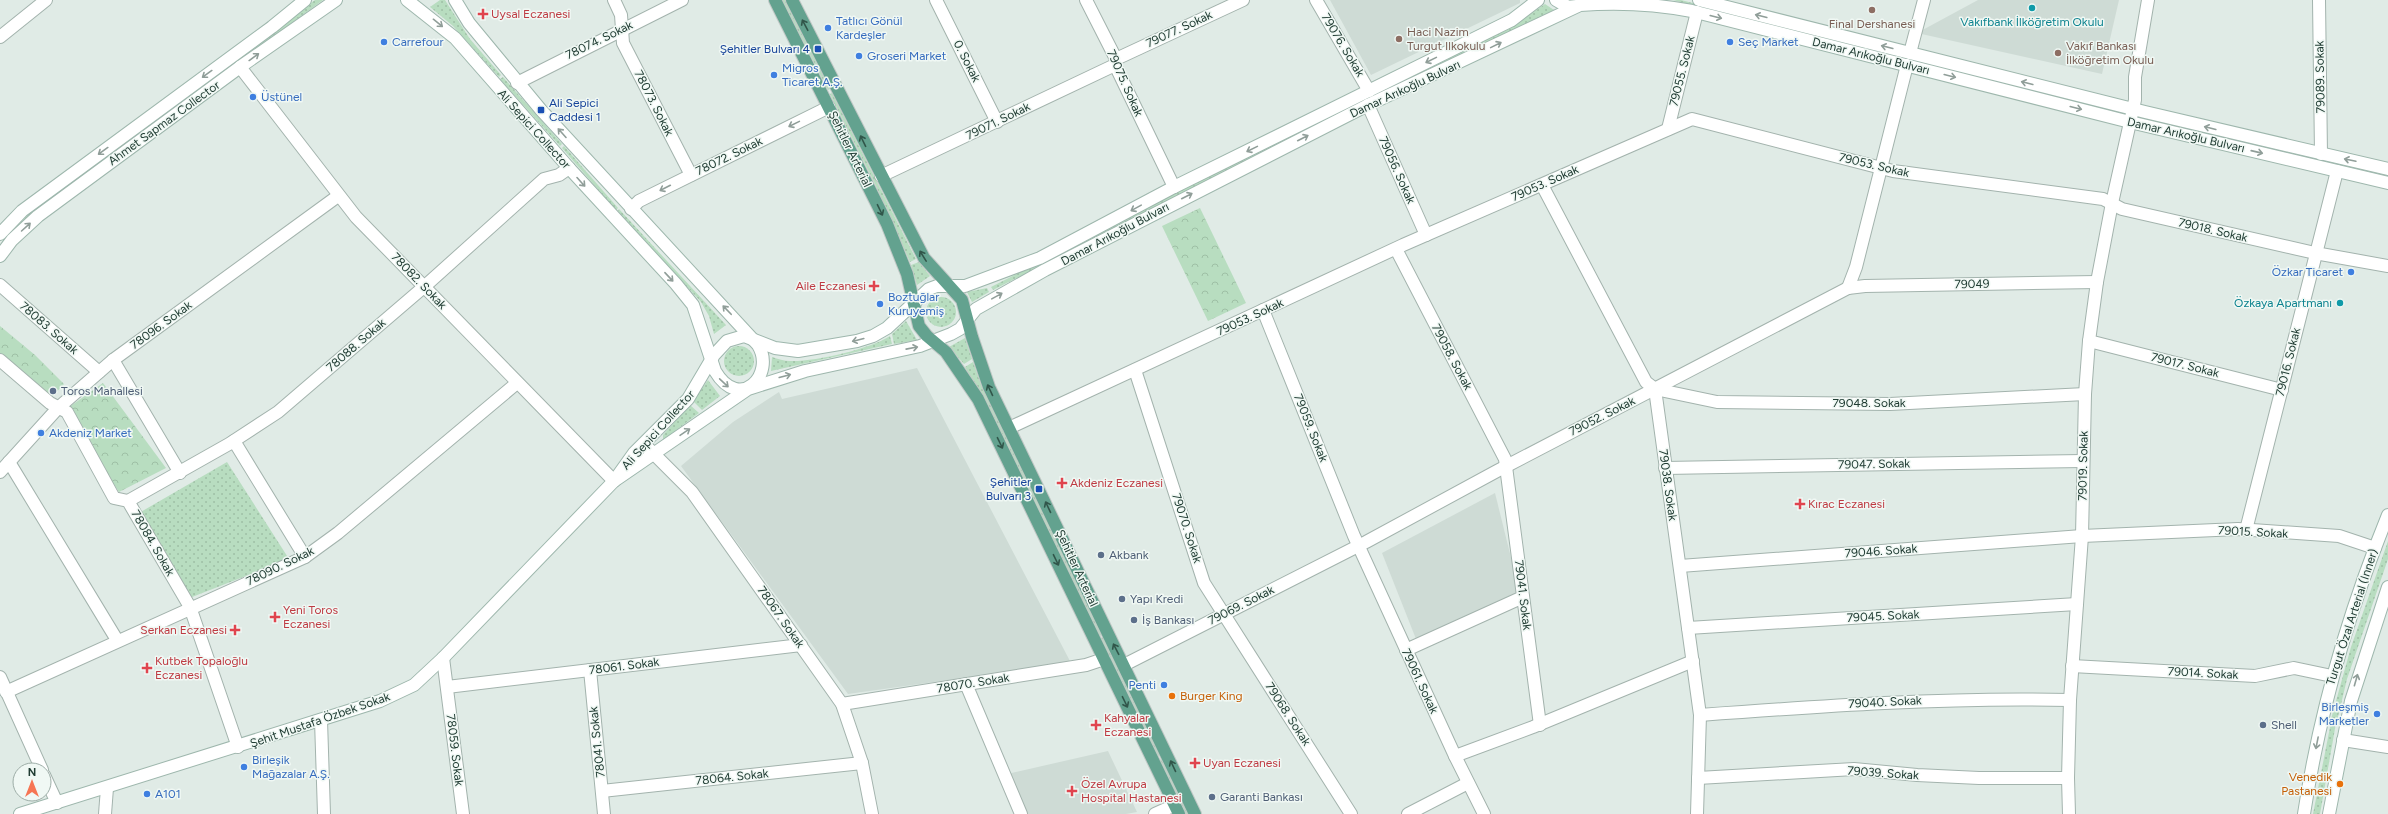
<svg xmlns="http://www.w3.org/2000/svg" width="2388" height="814" viewBox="0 0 2388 814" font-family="Figtree,sans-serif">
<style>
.built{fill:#cedbd5}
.grass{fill:url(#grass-dots)}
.park{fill:url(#park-crowns)}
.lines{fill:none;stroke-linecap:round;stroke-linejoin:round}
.street-casing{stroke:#a3b3ad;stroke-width:14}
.secondary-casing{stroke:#9eb7ad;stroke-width:14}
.primary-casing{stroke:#c1c8c6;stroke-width:14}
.street{stroke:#fff;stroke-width:12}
.secondary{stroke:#fff;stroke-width:12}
.primary{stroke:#63a28f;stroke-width:12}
.oneway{stroke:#909e99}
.oneway2{stroke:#31564a}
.culture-dot{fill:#0f9aa8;stroke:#f0f8f4;stroke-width:1.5}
.education-dot{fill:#8d6e63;stroke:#f0f8f4;stroke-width:1.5}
.health-dot{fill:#e0444e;stroke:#f0f8f4;stroke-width:1.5}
.shop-dot{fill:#3f7fe0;stroke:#f0f8f4;stroke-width:1.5}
.transit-dot{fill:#1a4fb4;stroke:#f0f8f4;stroke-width:1.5}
.service-dot{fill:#5c6f8a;stroke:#f0f8f4;stroke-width:1.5}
.food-dot{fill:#e8710a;stroke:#f0f8f4;stroke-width:1.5}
.labels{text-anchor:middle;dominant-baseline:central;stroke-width:3;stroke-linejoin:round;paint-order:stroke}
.health-label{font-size:12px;fill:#be3a42;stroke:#f0f8f4;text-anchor:start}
.shop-label{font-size:12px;fill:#366cbe;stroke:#f0f8f4;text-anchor:start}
.culture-label{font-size:12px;fill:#0d838f;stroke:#f0f8f4}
.education-label{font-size:12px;fill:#785e54;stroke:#f0f8f4;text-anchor:start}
.street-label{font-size:12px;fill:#203c33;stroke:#f0f8f4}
.transit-label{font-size:12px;fill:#164399;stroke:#f0f8f4;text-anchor:end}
.service-label{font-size:12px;fill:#4e5e75;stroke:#f0f8f4;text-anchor:start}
.food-label{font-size:12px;fill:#c56008;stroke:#f0f8f4;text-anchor:start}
</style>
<defs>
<pattern id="grass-dots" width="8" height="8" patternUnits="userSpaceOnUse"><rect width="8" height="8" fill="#b8ddc0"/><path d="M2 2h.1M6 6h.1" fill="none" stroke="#9ebfa5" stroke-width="1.8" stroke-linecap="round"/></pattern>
<pattern id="park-crowns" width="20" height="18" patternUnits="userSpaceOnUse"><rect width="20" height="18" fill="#b8ddc0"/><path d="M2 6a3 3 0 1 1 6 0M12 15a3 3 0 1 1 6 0" fill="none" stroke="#9ebfa5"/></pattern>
</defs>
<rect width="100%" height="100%" fill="#e0ebe6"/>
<g class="built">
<path d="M1330,0H1520V3L1371,75Z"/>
<path d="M1978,0H2119L2102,74L1917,33Z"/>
<path d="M917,368L1071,663L848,694L681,466L733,422L779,392L782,399Z"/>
<path d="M1495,493L1520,594L1416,639L1382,553Z"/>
<path d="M1108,751L1137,812L1126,814H1028L1007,774Z"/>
</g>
<g class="grass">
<path d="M315,0H323L37,209L0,247L4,238L36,207Z"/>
<path d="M440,0H445L470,39L501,75L499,77L453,26L430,7Z"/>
<path d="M782,0H785L830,89L828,90Z"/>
<path d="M1673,0H1681L2118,112V113Z"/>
<path d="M1545,4L1554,10L1332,117L993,290L991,287L1330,114L1509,29Z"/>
<path d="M503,77L562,144L560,146L500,79Z"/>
<path d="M832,93L916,259L910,262L875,184L830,94Z"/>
<path d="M2142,117L2388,174V176L2141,118Z"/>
<path d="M564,146L618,208L616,210L562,148Z"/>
<path d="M619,209L726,325L714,334L709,316L701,302L618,211Z"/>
<path d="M919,262L930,276L917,285L911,265Z"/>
<path d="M987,288L989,292L972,302L967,292Z"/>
<circle cx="941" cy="312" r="15"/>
<path d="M906,321L917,340L894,344L892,334Z"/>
<path d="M890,336L892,344L771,371L772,357C778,359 784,361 790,361C814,362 870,349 890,336Z"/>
<path d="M965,338L972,359L964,364L949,347Z"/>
<circle cx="739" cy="361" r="15"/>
<path d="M973,362L982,387L1102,634L1100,636L1011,454L965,367Z"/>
<path d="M708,380L720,396L702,410L693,401Z"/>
<path d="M690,405L699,413L663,440V435Z"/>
<path d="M227,462L289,559L187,599L139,513Z"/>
<path d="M2388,541V559L2347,679L2337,721L2331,719L2351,647Z"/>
<path d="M1103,637L1160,755L1158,756L1101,638Z"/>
<path d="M2331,722L2336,723L2320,814H2313Z"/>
<path d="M1162,758L1189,814H1186L1160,760Z"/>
</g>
<g class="park">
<path d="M1200,208L1246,303L1208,321L1162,226Z"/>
<path d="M0,326L35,355L64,384L49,400L0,353Z"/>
<path d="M103,383L166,468L119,492L65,410Z"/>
</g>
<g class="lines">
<g class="street-casing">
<g id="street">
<path d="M614,0L621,15L623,43L691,175"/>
<path d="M936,0L997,122"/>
<path d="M1086,0L1116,59L1115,65L1174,187"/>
<path d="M1316,0L1369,91"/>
<path d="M2319,0L2321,154"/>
<path d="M0,37L46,0"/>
<path d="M1910,53L1924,0"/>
<path d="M1116,59L1243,0"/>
<path d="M240,67L356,217L614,481"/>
<path d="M517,83L682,0"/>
<path d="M1368,105L1426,235"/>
<path d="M1668,129L1697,12"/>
<path d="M881,176L1115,65"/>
<path d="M1542,185L1646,382L1655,389L1700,715L1697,814"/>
<path d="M631,209L639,201L829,107"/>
<path d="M1396,249L1505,459L1540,725"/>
<path d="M0,285L99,372"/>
<path d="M1848,288L1856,267L1907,65"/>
<path d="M1263,310L1354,536L1455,756L1484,814"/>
<path d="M2089,341L2282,390"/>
<path d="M0,360L50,403L67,412L114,498L128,501L190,607L238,747"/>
<path d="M113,360L180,473"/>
<path d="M1135,370L1204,583L1351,814"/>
<path d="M1655,389L1717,402L1890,404L2085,394"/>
<path d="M1009,428L1403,245L1692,119L1893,171L2103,199L2122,209L2315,253L2388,266"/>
<path d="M234,441L305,557"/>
<path d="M644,444L692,492L842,704L862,763L872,814"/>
<path d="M9,462L117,640"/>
<path d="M1665,468L2083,461"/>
<path d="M0,472L58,408L113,360L338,196"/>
<path d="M128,501L229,444L278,412L425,286L544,179L559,175L569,168"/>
<path d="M2246,530L2337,171"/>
<path d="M1680,566L2082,536L2238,529L2339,536L2375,548"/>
<path d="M1688,628L2077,604"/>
<path d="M1406,650L1523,597"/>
<path d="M443,658L463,814"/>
<path d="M1124,665L1366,542L1497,471L1848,288L1865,286L2097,282"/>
<path d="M2072,666L2255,676L2294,668L2332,676"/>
<path d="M590,670L604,814"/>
<path d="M0,677L42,770"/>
<path d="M966,684L1021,814"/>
<path d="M447,687L801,645"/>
<path d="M6,692L305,557L338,533L517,383"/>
<path d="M842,704L1086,665L1104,659"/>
<path d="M1700,715C1823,706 1946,697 2070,700"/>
<path d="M321,720L324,814"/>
<path d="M2343,740L2388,747"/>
<path d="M1455,756L1533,727L1693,661"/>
<path d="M44,775L57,803"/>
<path d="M1698,778L1854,769L1917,775L1979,778H2068"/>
<path d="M602,791L862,763"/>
<path d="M105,814L107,788"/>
<path d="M1155,814L1175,805"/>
<path d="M1408,814L1468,783"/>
<path d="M2069,814L2068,778L2070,700L2082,536L2085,394L2089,341L2097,282L2112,203L2135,100V77L2148,0"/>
</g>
</g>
<g class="secondary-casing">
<g id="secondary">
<path d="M407,0L455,38L569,168L676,284L693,305L715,371C740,413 776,374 758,345L541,110L469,23L455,0"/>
<path d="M1556,0L1568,7L1577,6"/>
<path d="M1699,0L2145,112L2388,169"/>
<path d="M0,234L22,211L272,27L305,0"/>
<path d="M0,256L12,240L38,216L240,67L336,0"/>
<path d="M614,481L748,389L805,371L920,346L951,334L960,329L976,309L1045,270L1368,105L1580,5C1618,2 1655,4 1692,11L2130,122L2388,183"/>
<path d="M20,814L380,701L414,685L443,658L614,481L634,453L688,399L714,355L727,341L744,336L775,348L798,351L857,341L873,336L887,328L929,289L937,286H965L1040,258L1174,187L1512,20L1538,0"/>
<path d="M2304,814C2320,709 2348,613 2388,515"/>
<path d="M2329,814L2351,701L2388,587"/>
</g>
</g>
<g class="primary-casing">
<g id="primary">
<path d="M775,0L887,224L907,274L919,326L927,336L946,352L978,399L1179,814"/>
<path d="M792,0L924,258L962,300L972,337L989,387L1195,814"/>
</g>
</g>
<use href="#street" class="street"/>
<use href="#secondary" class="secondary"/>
<use href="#primary" class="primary"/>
</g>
<defs><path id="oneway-shaft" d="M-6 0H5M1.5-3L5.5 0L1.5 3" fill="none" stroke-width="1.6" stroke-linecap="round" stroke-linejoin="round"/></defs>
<g class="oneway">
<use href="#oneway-shaft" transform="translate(1761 16) rotate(-166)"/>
<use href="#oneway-shaft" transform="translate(1716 17) rotate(14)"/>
<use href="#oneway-shaft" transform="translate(438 23) rotate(39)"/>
<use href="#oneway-shaft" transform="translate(1496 45) rotate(-26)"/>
<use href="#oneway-shaft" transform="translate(1887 47) rotate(-166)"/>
<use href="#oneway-shaft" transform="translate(254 57) rotate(-36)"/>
<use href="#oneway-shaft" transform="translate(1431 60) rotate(154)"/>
<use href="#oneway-shaft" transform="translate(207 74) rotate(144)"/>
<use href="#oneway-shaft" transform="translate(1950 76) rotate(14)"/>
<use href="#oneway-shaft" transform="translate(2027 83) rotate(-166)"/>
<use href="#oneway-shaft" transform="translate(2076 108) rotate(14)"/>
<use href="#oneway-shaft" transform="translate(794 124) rotate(154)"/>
<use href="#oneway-shaft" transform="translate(2210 128) rotate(-166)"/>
<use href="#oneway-shaft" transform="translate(562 133) rotate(-132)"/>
<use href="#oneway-shaft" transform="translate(1303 138) rotate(-27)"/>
<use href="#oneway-shaft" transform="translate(1252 149) rotate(154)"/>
<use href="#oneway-shaft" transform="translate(103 151) rotate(144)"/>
<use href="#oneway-shaft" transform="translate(2257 152) rotate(13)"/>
<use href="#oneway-shaft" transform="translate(2350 160) rotate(-168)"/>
<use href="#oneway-shaft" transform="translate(581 182) rotate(48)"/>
<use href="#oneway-shaft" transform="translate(665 188) rotate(153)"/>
<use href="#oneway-shaft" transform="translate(1187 196) rotate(-27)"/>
<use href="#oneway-shaft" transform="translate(1136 208) rotate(151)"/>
<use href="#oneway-shaft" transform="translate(26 227) rotate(-42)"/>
<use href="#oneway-shaft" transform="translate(669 277) rotate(47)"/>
<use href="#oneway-shaft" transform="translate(997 296) rotate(-29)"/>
<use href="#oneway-shaft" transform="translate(727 310) rotate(-134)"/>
<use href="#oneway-shaft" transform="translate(858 340) rotate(166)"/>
<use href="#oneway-shaft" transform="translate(912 348) rotate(-11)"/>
<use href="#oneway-shaft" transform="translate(785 376) rotate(-15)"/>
<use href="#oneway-shaft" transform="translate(724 383) rotate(43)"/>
<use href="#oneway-shaft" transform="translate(685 432) rotate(-34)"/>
<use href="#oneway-shaft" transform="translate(2356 680) rotate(-74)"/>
<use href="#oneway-shaft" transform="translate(2317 743) rotate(101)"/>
</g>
<g class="oneway2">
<use href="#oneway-shaft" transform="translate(805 25) rotate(-118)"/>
<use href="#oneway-shaft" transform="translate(863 141) rotate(-116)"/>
<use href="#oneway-shaft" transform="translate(880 210) rotate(64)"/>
<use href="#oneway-shaft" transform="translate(923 256) rotate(-122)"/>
<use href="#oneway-shaft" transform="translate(990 390) rotate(-115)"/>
<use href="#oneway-shaft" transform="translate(1000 443) rotate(64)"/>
<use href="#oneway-shaft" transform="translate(1048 507) rotate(-115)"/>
<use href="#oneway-shaft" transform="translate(1056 560) rotate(64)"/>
<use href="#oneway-shaft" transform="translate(1116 649) rotate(-117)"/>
<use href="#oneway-shaft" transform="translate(1125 702) rotate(64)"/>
<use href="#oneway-shaft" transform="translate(1173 766) rotate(-115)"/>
</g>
<g class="culture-dot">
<circle cx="2032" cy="8" r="4"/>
<circle cx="2340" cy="303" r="4"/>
</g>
<g class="education-dot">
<circle cx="1872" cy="10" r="4"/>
<circle cx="1399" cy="39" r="4"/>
<circle cx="2058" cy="53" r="4"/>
</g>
<g class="health-dot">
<path d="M481 8h4v4h4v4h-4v4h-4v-4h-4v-4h4z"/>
<path d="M872 280h4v4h4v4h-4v4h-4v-4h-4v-4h4z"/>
<path d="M1060 477h4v4h4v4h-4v4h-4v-4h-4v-4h4z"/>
<path d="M1798 498h4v4h4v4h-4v4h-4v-4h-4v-4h4z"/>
<path d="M273 611h4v4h4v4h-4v4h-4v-4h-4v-4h4z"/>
<path d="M233 624h4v4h4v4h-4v4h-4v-4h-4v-4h4z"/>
<path d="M145 662h4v4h4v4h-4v4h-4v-4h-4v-4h4z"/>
<path d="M1094 719h4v4h4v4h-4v4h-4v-4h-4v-4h4z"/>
<path d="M1193 757h4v4h4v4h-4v4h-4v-4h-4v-4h4z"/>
<path d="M1070 785h4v4h4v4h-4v4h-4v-4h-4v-4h4z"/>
</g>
<g class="shop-dot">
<circle cx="828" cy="28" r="4"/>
<circle cx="384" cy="42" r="4"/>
<circle cx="1730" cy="42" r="4"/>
<circle cx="859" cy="56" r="4"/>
<circle cx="774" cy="75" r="4"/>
<circle cx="253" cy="97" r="4"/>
<circle cx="2351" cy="272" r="4"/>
<circle cx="880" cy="304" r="4"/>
<circle cx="41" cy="433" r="4"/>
<circle cx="1164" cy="685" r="4"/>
<circle cx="2377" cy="714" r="4"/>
<circle cx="244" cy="767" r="4"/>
<circle cx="147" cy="794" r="4"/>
</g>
<g class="transit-dot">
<rect x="814" y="45" width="8" height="8" rx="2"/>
<rect x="537" y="106" width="8" height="8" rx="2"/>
<rect x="1035" y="485" width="8" height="8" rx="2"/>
</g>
<g class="service-dot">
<circle cx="53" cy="391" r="4"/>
<circle cx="1101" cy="555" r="4"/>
<circle cx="1122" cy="599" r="4"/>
<circle cx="1134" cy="620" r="4"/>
<circle cx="2263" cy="725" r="4"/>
<circle cx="1212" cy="797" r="4"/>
</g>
<g class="food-dot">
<circle cx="1172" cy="696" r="4"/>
<circle cx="2340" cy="784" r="4"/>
</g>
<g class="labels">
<g class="health-label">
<text x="491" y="14">Uysal Eczanesi</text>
<text x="866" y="286" text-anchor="end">Aile Eczanesi</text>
<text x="1070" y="483">Akdeniz Eczanesi</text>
<text x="1808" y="504">Kırac Eczanesi</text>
<text x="283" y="610">Yeni Toros<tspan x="283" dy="14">Eczanesi</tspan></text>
<text x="227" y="630" text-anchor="end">Serkan Eczanesi</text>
<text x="155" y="661">Kutbek Topaloğlu<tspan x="155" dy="14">Eczanesi</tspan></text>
<text x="1104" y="718">Kahyalar<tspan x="1104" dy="14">Eczanesi</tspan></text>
<text x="1203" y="763">Uyan Eczanesi</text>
<text x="1081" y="784">Özel Avrupa<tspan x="1081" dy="14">Hospital Hastanesi</tspan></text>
</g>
<g class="shop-label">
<text x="836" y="21">Tatlıcı Gönül<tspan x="836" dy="14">Kardeşler</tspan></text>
<text x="392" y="42">Carrefour</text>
<text x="1738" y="42">Seç Market</text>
<text x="867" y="56">Groseri Market</text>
<text x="782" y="68">Migros<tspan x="782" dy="14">Ticaret A.Ş.</tspan></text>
<text x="261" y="97">Üstünel</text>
<text x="2343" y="272" text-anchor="end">Özkar Ticaret</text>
<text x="888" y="297">Boztuğlar<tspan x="888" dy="14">Kuruyemiş</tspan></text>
<text x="49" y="433">Akdeniz Market</text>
<text x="1156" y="685" text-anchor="end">Penti</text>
<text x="2369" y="707" text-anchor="end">Birleşmiş<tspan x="2369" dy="14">Marketler</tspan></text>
<text x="252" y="760">Birleşik<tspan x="252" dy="14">Mağazalar A.Ş.</tspan></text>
<text x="155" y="794">A101</text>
</g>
<g class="culture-label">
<text x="2032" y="22">Vakıfbank İlköğretim Okulu</text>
<text x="2332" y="303" text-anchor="end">Özkaya Apartmanı</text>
</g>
<g class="education-label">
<text x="1872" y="24" text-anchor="middle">Final Dershanesi</text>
<text x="1407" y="32">Haci Nazim<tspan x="1407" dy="14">Turgut Ilkokulu</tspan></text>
<text x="2066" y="46">Vakıf Bankası<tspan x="2066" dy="14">İlköğretim Okulu</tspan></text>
</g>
<g class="street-label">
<text transform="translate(1179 29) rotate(-25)">79077. Sokak</text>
<text transform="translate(599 40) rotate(-26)">78074. Sokak</text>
<text transform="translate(1343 45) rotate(59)">79076. Sokak</text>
<text transform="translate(1871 56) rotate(14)">Damar Arıkoğlu Bulvarı</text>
<text transform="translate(967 61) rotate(63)">0. Sokak</text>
<text transform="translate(1682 71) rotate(-76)">79055. Sokak</text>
<text transform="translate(2320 77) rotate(-91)">79089. Sokak</text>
<text transform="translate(1125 83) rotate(66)">79075. Sokak</text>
<text transform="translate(1405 89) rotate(-25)">Damar Arıkoğlu Bulvarı</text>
<text transform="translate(654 103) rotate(63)">78073. Sokak</text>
<text transform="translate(998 121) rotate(-26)">79071. Sokak</text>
<text transform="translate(164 123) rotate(-36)">Ahmet Sapmaz Collector</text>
<text transform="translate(534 129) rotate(48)">Ali Sepici Collector</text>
<text transform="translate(2186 135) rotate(13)">Damar Arıkoğlu Bulvarı</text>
<text transform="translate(850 149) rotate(64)">Şehitler Arterial</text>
<text transform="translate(729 156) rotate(-26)">78072. Sokak</text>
<text transform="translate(1874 165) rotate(13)">79053. Sokak</text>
<text transform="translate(1397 170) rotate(66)">79056. Sokak</text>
<text transform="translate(1545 183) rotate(-24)">79053. Sokak</text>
<text transform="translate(2213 230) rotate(13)">79018. Sokak</text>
<text transform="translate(1115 234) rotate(-28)">Damar Arıkoğlu Bulvarı</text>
<text transform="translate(419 281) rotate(46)">78082. Sokak</text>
<text transform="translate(1972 284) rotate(-1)">79049</text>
<text transform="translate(1250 317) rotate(-25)">79053. Sokak</text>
<text transform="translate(161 325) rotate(-36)">78096. Sokak</text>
<text transform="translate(49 328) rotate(41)">78083. Sokak</text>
<text transform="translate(356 345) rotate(-41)">78088. Sokak</text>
<text transform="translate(1452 357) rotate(62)">79058. Sokak</text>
<text transform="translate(2288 362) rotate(-76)">79016. Sokak</text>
<text transform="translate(2185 365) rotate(14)">79017. Sokak</text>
<text x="1869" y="403">79048. Sokak</text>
<text transform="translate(1602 416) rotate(-27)">79052. Sokak</text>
<text transform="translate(1311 428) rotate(68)">79059. Sokak</text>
<text transform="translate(658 430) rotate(-48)">Ali Sepici Collector</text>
<text transform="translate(1874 464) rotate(-1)">79047. Sokak</text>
<text transform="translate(2083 466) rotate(-89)">79019. Sokak</text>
<text transform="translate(1668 485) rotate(82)">79038. Sokak</text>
<text transform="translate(1187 528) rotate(72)">79070. Sokak</text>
<text transform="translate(2253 532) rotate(3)">79015. Sokak</text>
<text transform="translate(153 543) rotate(60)">78084. Sokak</text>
<text transform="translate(1881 551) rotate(-4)">79046. Sokak</text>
<text transform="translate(280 566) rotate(-26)">78090. Sokak</text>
<text transform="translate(1077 568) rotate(65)">Şehitler Arterial</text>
<text transform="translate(1523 595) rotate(83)">79041. Sokak</text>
<text transform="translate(1241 605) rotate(-27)">79069. Sokak</text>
<text transform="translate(1883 616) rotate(-3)">79045. Sokak</text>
<text transform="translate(781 617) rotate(55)">78067. Sokak</text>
<text transform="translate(2352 617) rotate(-72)">Turgut Özal Arterial (Inner)</text>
<text transform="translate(624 666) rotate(-7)">78061. Sokak</text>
<text transform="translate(2203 673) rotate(3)">79014. Sokak</text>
<text transform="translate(1420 681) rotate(65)">79061. Sokak</text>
<text transform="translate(973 683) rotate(-9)">78070. Sokak</text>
<text transform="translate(1885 702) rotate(-3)">79040. Sokak</text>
<text transform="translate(1288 714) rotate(57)">79068. Sokak</text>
<text transform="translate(320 720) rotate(-19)">Şehit Mustafa Özbek Sokak</text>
<text transform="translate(597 742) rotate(-96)">78041. Sokak</text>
<text transform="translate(455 750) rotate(83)">78059. Sokak</text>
<text transform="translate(1883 773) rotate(4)">79039. Sokak</text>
<text transform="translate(732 777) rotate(-6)">78064. Sokak</text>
</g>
<g class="transit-label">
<text x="810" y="49">Şehitler Bulvarı 4</text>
<text x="549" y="103" text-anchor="start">Ali Sepici<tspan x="549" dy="14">Caddesi 1</tspan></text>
<text x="1031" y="482">Şehitler<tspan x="1031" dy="14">Bulvarı 3</tspan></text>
</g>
<g class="service-label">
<text x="61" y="391">Toros Mahallesi</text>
<text x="1109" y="555">Akbank</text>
<text x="1130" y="599">Yapı Kredi</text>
<text x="1142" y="620">İş Bankası</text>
<text x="2271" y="725">Shell</text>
<text x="1220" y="797">Garanti Bankası</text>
</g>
<g class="food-label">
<text x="1180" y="696">Burger King</text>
<text x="2332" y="777" text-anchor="end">Venedik<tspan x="2332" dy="14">Pastanesi</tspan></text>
</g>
</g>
<g transform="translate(32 782)"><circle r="19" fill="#f0f8f4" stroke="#9dada7"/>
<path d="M0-3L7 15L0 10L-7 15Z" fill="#f67553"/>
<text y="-6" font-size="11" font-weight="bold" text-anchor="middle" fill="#203c33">N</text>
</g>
</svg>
